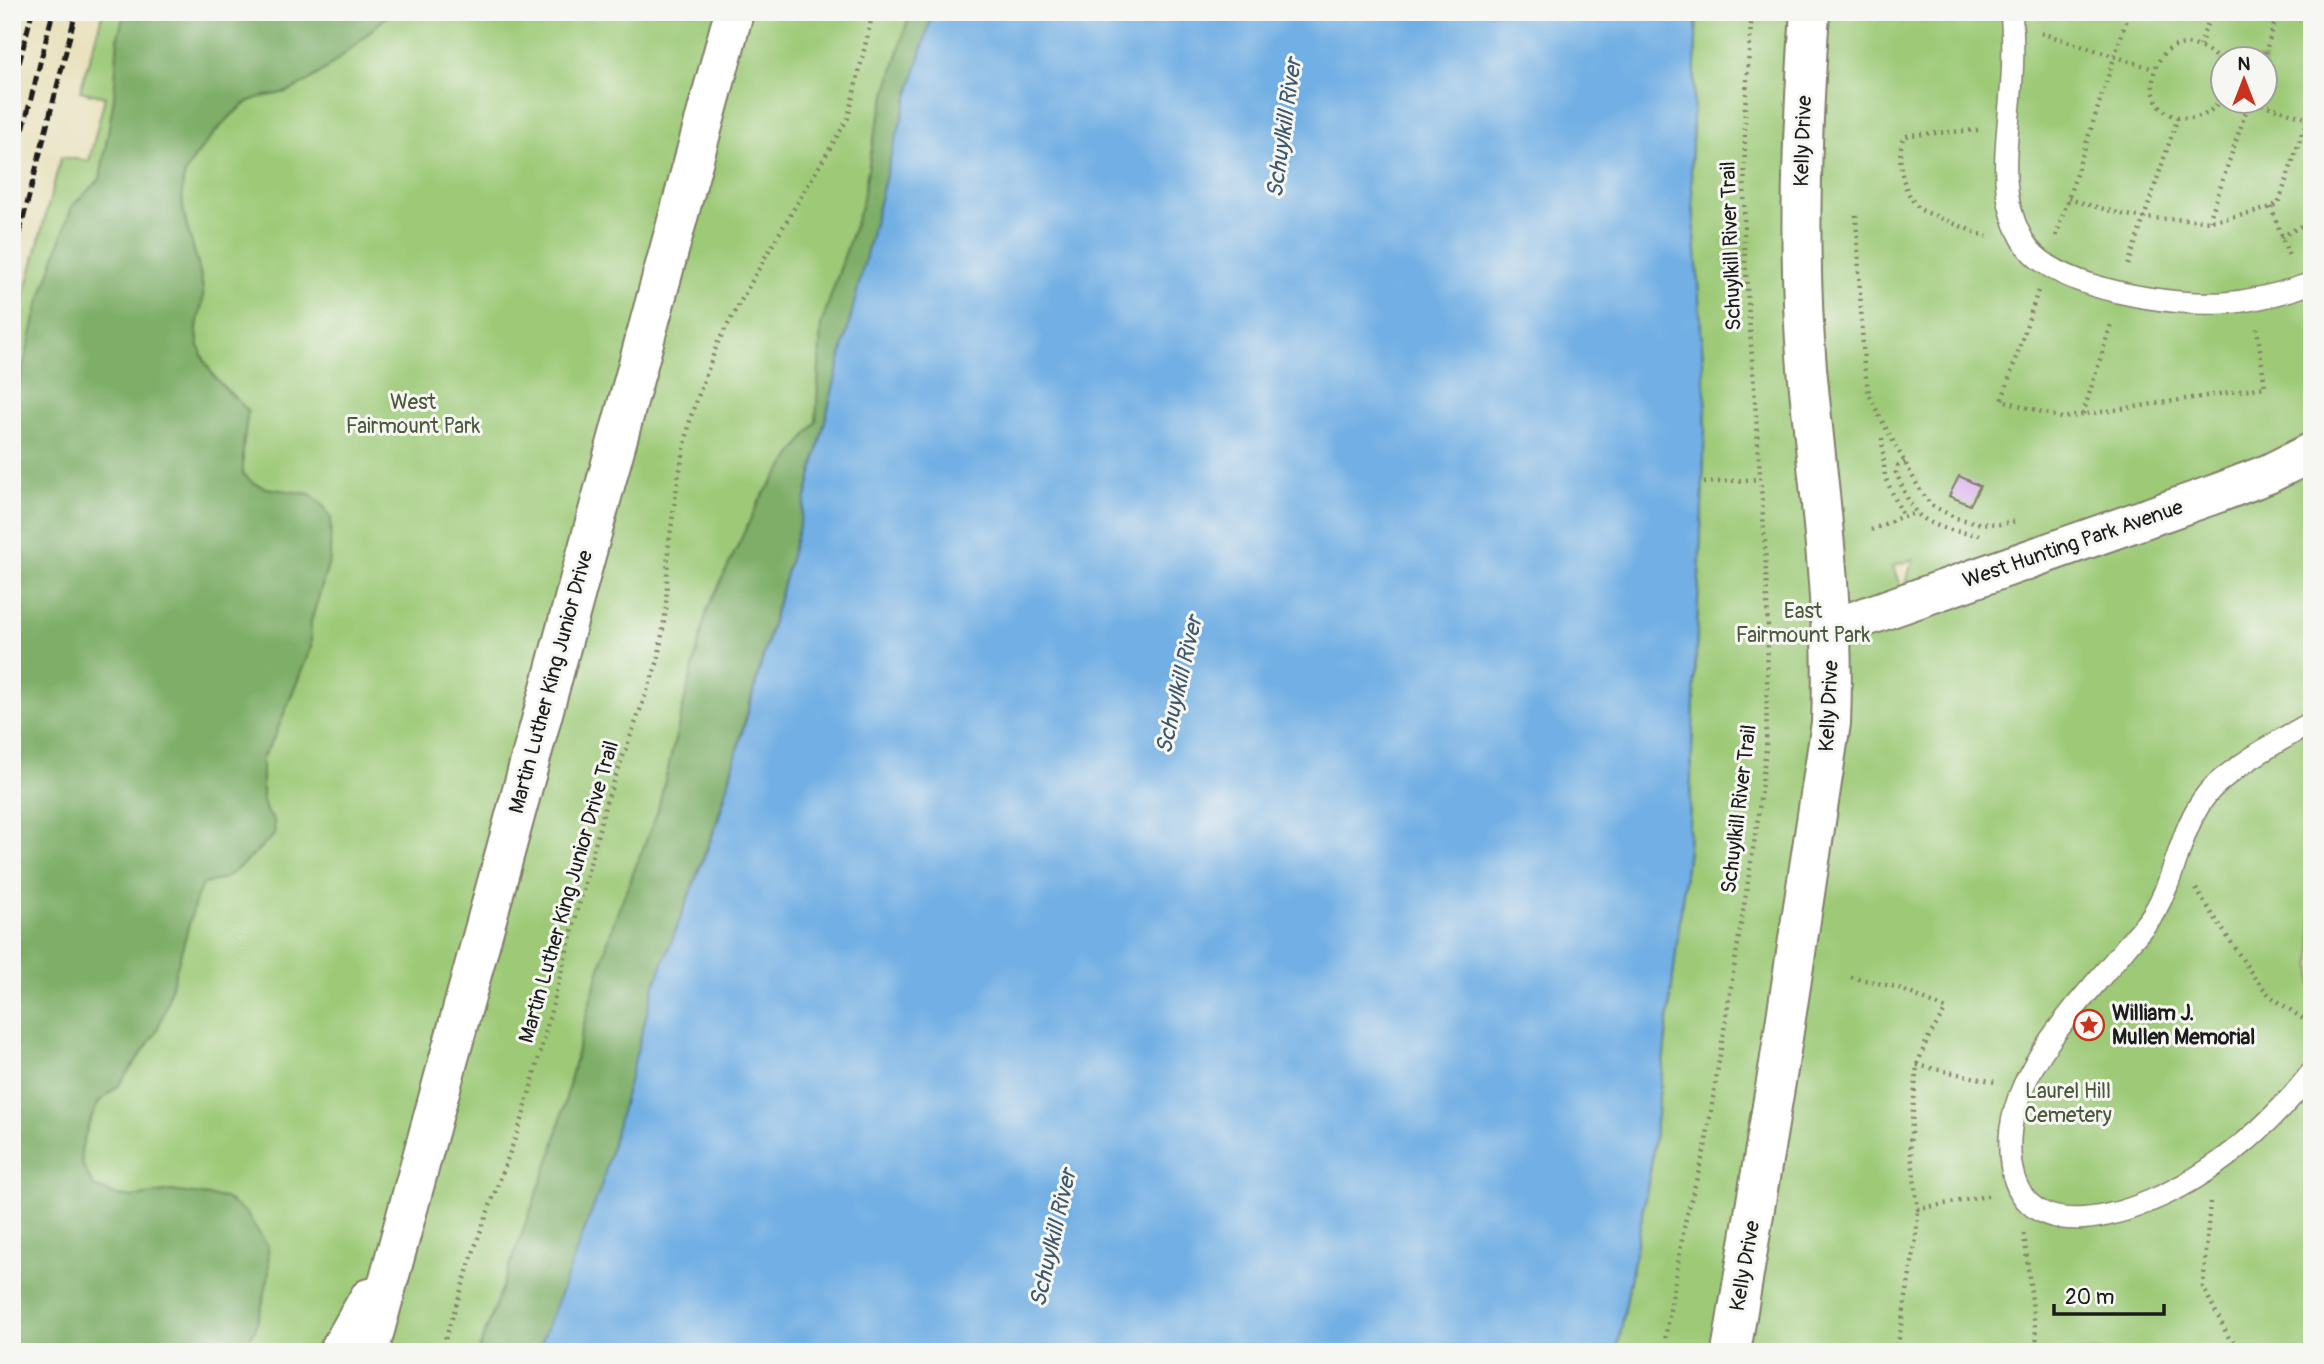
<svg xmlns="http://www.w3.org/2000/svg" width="2324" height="1364" viewBox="0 0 2324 1364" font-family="Pangolin,sans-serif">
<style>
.green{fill:#9eca78;stroke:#5d734a;stroke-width:2;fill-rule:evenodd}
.forest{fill:#7eae68;stroke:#4d6542;stroke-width:2}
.water{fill:#71afe4;stroke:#466680;stroke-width:2}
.building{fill:#daaeef}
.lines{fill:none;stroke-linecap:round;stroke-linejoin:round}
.lane-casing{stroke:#827e6b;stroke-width:24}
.secondary-casing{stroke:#827e6b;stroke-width:42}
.primary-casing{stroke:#827e6b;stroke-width:42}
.path{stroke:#827e6b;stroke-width:4.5;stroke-dasharray:2 5;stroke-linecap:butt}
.lane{stroke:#fff;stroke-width:21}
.secondary{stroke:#fff;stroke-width:38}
.primary{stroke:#fff;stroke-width:38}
.rail{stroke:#1c1c1c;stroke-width:5;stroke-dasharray:10 5;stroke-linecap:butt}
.labels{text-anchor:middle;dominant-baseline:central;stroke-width:6;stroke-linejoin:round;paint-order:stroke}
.street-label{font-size:21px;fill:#1c1c1c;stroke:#f6f6f2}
.park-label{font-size:21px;fill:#4a593c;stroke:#f6f6f2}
.poi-label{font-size:21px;font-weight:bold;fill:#1c1c1c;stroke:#f6f6f2;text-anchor:start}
.water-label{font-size:23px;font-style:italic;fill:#3e576c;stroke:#f6f6f2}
</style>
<rect width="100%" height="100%" fill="#f6f6f2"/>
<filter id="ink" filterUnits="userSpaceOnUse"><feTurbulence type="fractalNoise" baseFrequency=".0143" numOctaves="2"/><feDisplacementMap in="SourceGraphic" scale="14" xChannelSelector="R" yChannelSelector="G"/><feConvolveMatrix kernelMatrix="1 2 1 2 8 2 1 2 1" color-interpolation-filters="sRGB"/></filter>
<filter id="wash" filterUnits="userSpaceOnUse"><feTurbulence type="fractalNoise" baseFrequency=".00686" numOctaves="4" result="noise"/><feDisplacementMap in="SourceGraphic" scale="28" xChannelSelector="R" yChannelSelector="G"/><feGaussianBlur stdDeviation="1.57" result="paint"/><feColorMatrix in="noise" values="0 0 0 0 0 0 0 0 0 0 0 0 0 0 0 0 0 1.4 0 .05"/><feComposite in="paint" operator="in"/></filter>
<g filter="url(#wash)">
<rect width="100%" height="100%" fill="#e8e0ba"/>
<g class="green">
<path d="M103,12H933L890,159L797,534L538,1352H12V343L61,157L89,161L105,97L80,91Z"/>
<path d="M1697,12H2312V1352H1617L1651,1166L1688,849L1706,408L1691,171ZM2222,60H2264V102H2222ZM1913,559V560L1902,592L1893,566Z"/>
</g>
<g class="forest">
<path d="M125,12H391C369,33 347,53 323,71C312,78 298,89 286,92C274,96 261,95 250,101C232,111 185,162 183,182C178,221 200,254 203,291C205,305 196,319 197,333C200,369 224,388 248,410L243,448V474L253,483L266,488L310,494L322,504L331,518L330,559L311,622V648L275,736L262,758V797L266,811L274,821L275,834L248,860L227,877L202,885L197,896L165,1010L156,1033L118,1086L99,1102L88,1125L81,1151L82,1164L94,1187L118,1196L132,1197L171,1191L225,1198L246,1213L268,1247L269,1273L263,1303L255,1329L244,1352H12V413L37,310L72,206L100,179L114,98L118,36Z"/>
<path d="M910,12H933L890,159L797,534L717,821L654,987L601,1188L538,1352H478L553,1150L588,1008L614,921L657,813L707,610L760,499L816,422L821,325L862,203L874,136Z"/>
</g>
<path class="water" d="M933,12H1697L1691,171L1706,408L1688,849L1651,1166L1617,1352H538L601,1187L654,987L718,821L797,534L890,159Z"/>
<g id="blocks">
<path class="building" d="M1959,476L1980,486L1970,505L1949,496Z"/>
</g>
</g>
<g filter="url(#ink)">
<use href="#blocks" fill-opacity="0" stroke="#827e6b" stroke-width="2"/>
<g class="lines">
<g class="lane-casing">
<g id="lane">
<path d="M2011,12C2014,39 2013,66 2011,92C2008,132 2000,175 2012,214C2015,225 2021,238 2028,248C2061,290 2173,306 2224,303C2253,301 2284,293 2312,283"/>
<path d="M2312,722C2284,738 2226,770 2207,794C2179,829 2177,876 2153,914C2146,925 2135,936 2126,947C2083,1000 2014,1066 2010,1138C2004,1268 2146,1212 2208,1170C2247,1144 2283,1109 2312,1072"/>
</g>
</g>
<g class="secondary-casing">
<g id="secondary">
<path d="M1831,629L2218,493L2268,474L2312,452"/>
<path d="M338,1352L369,1298"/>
<path d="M369,1352L734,12"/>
</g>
</g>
<g class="primary-casing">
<path id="primary" d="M1731,1352L1779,1064L1831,723C1836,604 1818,486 1807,368C1797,249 1802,131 1810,12"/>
</g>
<g class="path">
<path d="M2041,33L2154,69"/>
<path d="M2200,46L2211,12"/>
<path d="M2263,60L2278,12"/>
<path d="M2222,68C2219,59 2213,53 2204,49C2151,22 2129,118 2188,118C2204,118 2216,109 2222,95"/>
<path d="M2255,102L2312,120"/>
<path d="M1978,130L1909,135L1903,138C1896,160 1903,195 1921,210L1987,237"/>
<path d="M2068,199L2122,214L2145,218L2211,221L2249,214L2271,207L2278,203L2282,193L2312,104"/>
<path d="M2271,207L2290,259"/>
<path d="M1856,215L1864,365L1869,394L1881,419L1920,490L1931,505L1956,518L1977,523L2000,524L2017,521"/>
<path d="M2211,221V215L2249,102"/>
<path d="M2056,236L2129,12"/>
<path d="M2281,237L2312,220"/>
<path d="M2128,265L2178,117"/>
<path d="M2038,291L2002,400L2062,418L2265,387L2257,328"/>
<path d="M2083,414L2112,321"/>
<path d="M1882,438L1885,477L1903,516"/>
<path d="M1905,462L1898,466L1896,473C1902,485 1908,504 1917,513C1931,528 1961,533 1980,535"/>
<path d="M1704,483L1759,479"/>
<path d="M1871,530L1903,516L1917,513"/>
<path d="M2196,889L2254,977L2270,996L2312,1025"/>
<path d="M1851,977L1896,987L1946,1009L1927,1040L1917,1065L1910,1145L1918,1209L1992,1195"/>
<path d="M1917,1065L1995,1082"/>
<path d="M2210,1202L2203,1287L2229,1338L2249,1352"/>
<path d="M2024,1234L2038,1352"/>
<path d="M441,1352L477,1241L523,1117L606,803L658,661L666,609L668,550L678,479L691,416L718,342L767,254L848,118L873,12"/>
<path d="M1663,1352L1685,1222L1705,1148L1757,825L1766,748L1768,630L1765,545L1744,244L1745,108L1752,12"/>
<path d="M1893,1352L1899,1338L1916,1239L1918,1209"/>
<path d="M2308,1352L2312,1343"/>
</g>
<use href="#lane" class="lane"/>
<use href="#secondary" class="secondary"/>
<use href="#primary" class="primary"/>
<g class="rail">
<path d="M12,31L18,12"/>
<path d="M12,92L32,12"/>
<path d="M12,173L53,12"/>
<path d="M12,263L76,12"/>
</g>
</g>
</g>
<defs>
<g id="sight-ring" transform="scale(1.575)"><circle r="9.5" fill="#f6f6f2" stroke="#c8321e" stroke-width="1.5"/><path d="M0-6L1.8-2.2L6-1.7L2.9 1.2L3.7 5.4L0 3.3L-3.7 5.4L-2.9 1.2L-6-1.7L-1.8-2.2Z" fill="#c8321e"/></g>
</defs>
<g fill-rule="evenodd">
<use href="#sight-ring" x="2089" y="1025"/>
</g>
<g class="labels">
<g class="street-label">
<text transform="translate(1803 141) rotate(-88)">Kelly Drive</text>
<text transform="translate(1731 246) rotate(-92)">Schuylkill River Trail</text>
<text transform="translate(2073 544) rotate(-19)">West Hunting Park Avenue</text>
<text transform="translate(551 682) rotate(-75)">Martin Luther King Junior Drive</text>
<text transform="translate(1829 706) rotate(-87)">Kelly Drive</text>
<text transform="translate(1739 809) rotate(-83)">Schuylkill River Trail</text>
<text transform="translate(569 892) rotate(-74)">Martin Luther King Junior Drive Trail</text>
<text transform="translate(1745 1266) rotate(-80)">Kelly Drive</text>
</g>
<g class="park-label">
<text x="413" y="402">West<tspan x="413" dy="24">Fairmount Park</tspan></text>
<text x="1803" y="611">East<tspan x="1803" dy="24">Fairmount Park</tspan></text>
<text x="2068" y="1091">Laurel Hill<tspan x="2068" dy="24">Cemetery</tspan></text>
</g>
<g class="poi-label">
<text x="2112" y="1013">William J.<tspan x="2112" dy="24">Mullen Memorial</tspan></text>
</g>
<g class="water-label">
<text transform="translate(1284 128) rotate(-82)">Schuylkill River</text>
<text transform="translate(1179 685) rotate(-77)">Schuylkill River</text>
<text transform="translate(1053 1238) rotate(-77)">Schuylkill River</text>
</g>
</g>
<rect width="2324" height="1364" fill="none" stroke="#f6f6f2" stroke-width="42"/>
<g transform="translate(2244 80)"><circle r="33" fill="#f6f6f2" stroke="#9f9f9c" stroke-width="2"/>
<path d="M0-5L12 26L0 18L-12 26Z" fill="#c8321e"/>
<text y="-10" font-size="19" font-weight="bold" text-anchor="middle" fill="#1c1c1c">N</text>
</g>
<path d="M2054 1304v10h110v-10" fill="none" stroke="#1c1c1c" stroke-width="3.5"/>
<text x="2065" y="1304" font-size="21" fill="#1c1c1c" stroke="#f6f6f2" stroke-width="5" paint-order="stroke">20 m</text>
</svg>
